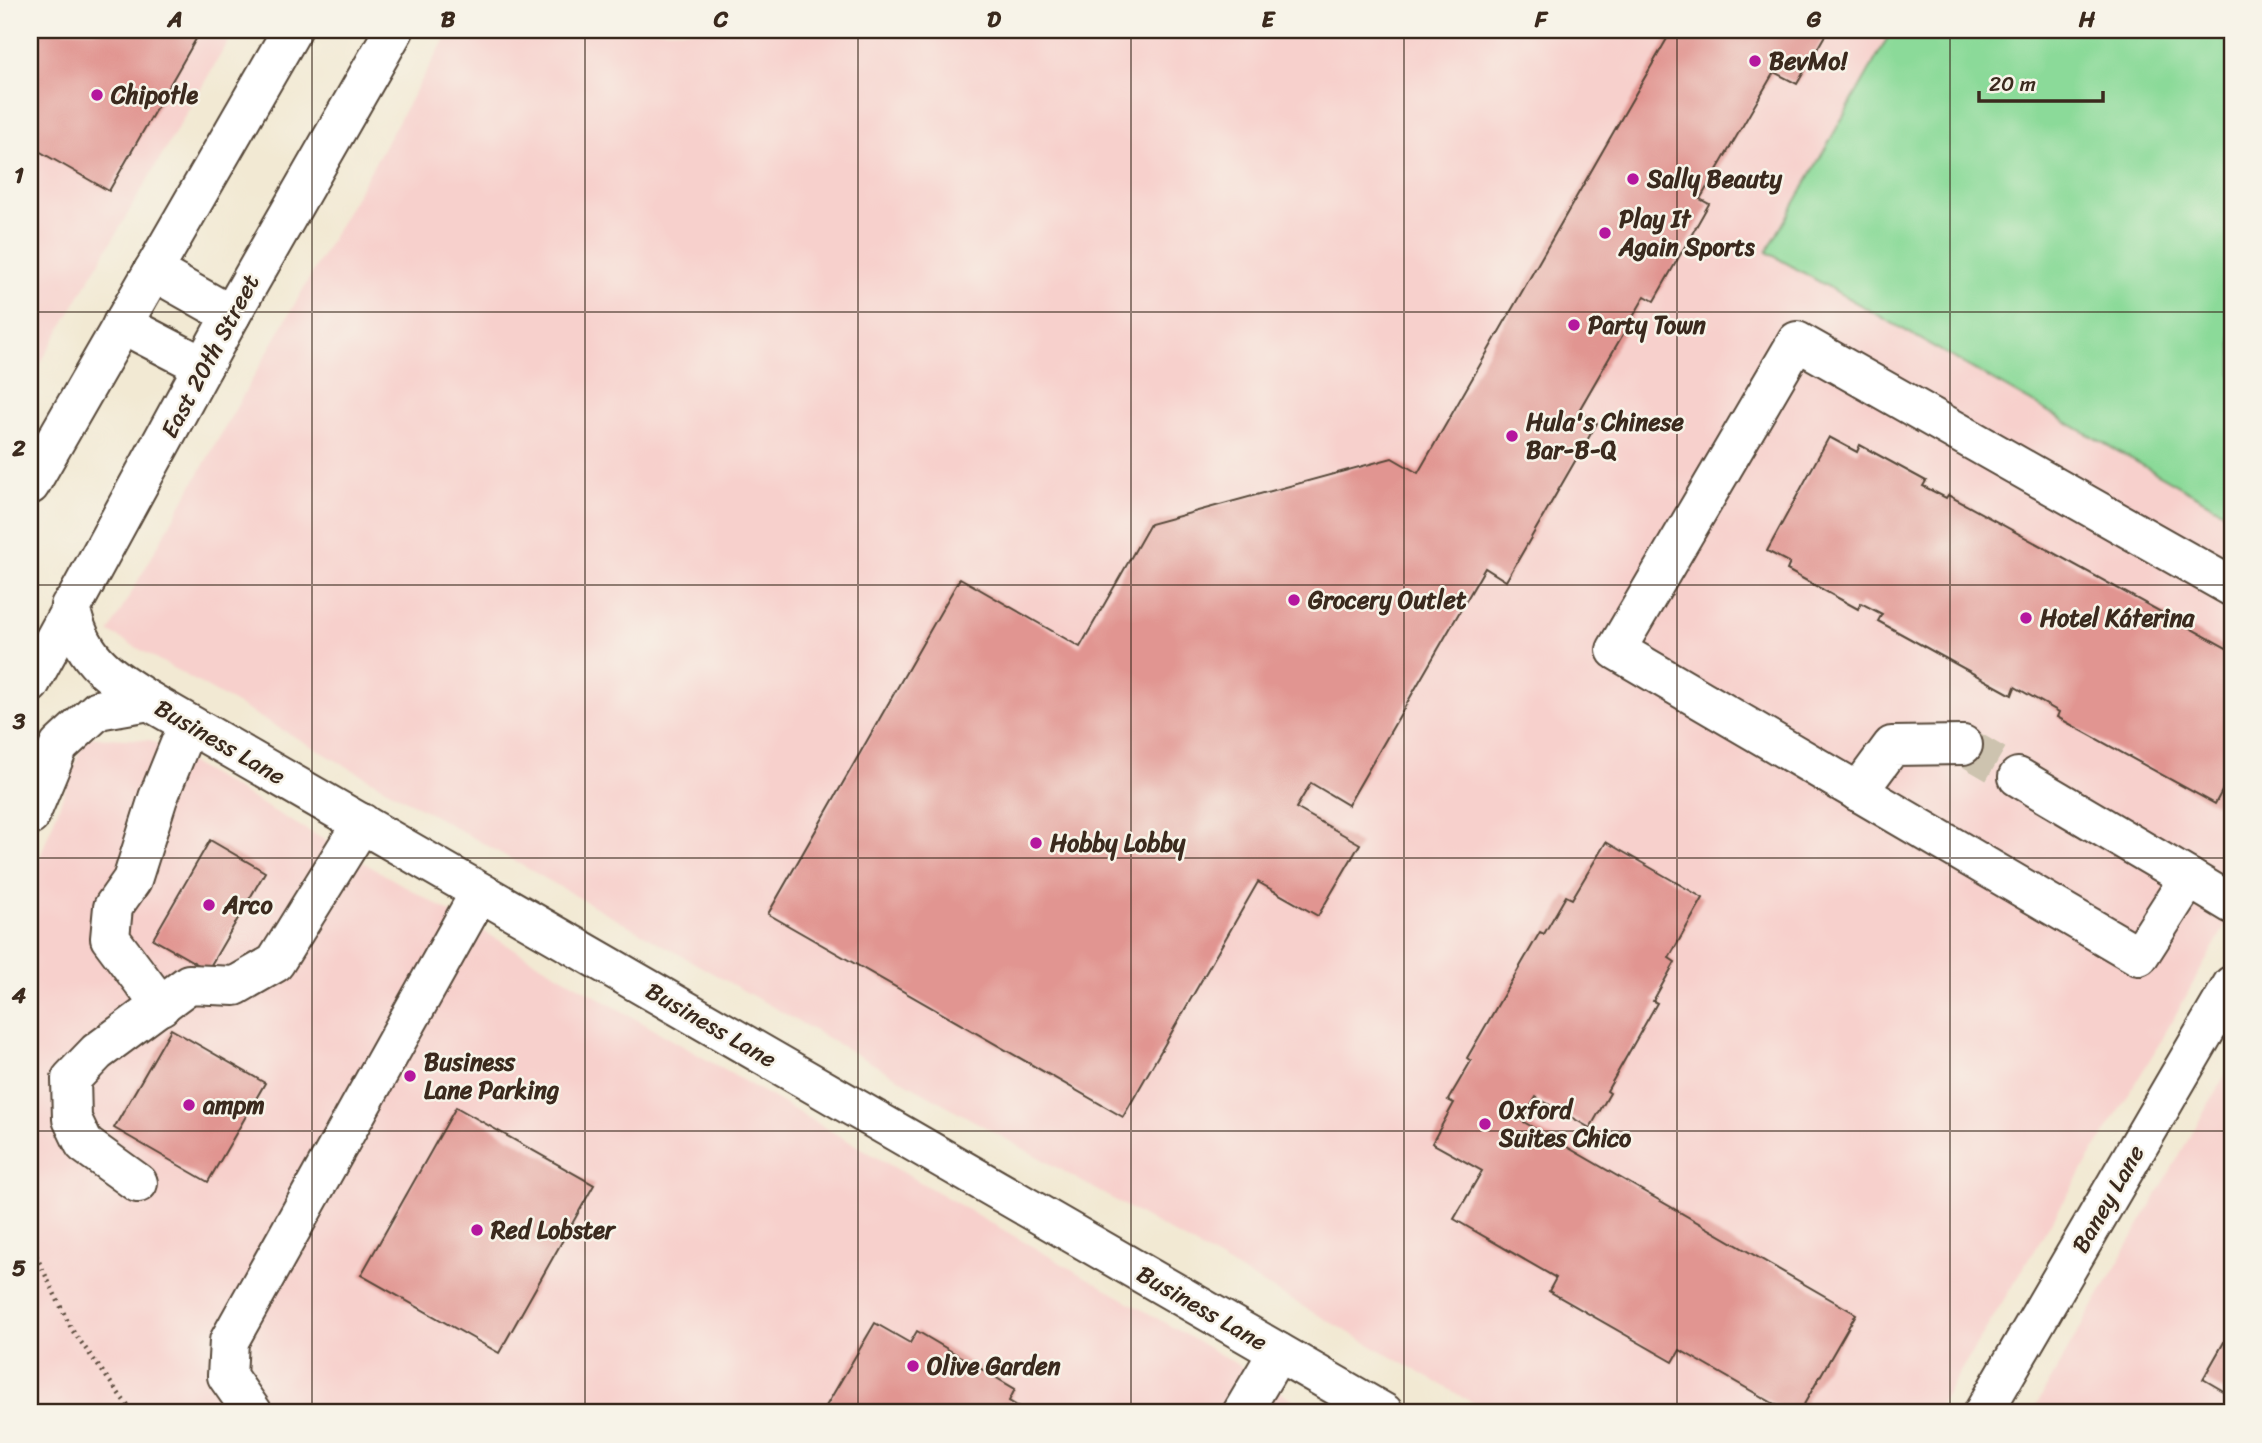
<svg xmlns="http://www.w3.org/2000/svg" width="2262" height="1443" viewBox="0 0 2262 1443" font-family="Sriracha,sans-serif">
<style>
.built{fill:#f7d0cc}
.green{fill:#8bda99;stroke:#63825c;stroke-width:2}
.building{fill:#e19591}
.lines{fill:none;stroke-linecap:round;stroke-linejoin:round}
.minor-tunnel{stroke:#cdc3af;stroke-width:38;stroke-dasharray:38 19;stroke-linecap:butt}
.minor-casing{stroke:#564739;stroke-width:42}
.path{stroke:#564739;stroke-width:4.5;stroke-dasharray:2 5;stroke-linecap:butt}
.minor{stroke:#fff;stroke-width:38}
.grid{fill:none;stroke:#3b2a1e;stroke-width:2;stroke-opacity:0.55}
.poi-dot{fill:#b5179e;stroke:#f7f3e8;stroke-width:2.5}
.labels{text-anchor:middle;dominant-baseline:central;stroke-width:5;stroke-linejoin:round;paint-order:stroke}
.poi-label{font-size:24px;font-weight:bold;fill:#3b2a1e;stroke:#f7f3e8;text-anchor:start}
.street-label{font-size:24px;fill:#3b2a1e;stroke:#f7f3e8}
.neatline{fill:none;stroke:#3b2a1e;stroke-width:2.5}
.grid-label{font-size:23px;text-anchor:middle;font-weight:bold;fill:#3b2a1e}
</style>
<rect width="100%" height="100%" fill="#f7f3e8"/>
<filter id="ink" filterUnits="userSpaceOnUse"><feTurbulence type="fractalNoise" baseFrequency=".0143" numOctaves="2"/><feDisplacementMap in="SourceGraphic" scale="14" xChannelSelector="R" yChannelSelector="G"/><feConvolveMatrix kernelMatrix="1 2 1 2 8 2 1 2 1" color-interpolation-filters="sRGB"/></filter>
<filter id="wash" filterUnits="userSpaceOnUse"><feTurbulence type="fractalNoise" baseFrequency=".00686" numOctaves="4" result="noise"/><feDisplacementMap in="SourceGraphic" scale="28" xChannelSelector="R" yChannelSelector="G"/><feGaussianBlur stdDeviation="1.57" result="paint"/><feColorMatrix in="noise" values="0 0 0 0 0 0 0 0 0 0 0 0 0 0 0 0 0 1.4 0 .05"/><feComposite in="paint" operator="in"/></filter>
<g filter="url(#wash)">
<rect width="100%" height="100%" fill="#f2e9d3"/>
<g class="built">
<path d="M30,30H235L30,381Z"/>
<path d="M450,30H1893L1767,252L2232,516V914L2158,1046L1935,1413H1491L109,632Z"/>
<path d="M85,737L150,740L1235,1363L1314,1413H39L30,1395V895L40,857Z"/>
<path d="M2232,1063V1413H2032Z"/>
</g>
<path class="green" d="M1892,30H2232V516L1767,252Z"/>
<g id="blocks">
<g class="building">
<path d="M37,30L200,32L109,191L30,146V43Z"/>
<path d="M1672,30H1828L1797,84L1774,72L1700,199L1709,204L1654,301L1645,296L1578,412L1597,423L1506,581L1485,568L1348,805L1311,783L1296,808L1360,844L1318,916L1258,882L1123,1117L768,914L960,578L1080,647L1150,524L1392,458L1418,473Z"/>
<path d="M1829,437L1857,452L1860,445L1926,481L1923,486L1946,498L1948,495L2232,651V785L2227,782L2215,804L2057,717L2059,712L2015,687L2012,695L1878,621L1882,614L1861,603L1858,609L1787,570L1790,563L1767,551Z"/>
<path d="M210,840L265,872L208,970L153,939Z"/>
<path d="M1606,842L1703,898L1669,958L1675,962L1653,1001L1657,1003L1607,1091L1610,1093L1590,1128L1536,1097L1522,1121L1856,1314L1799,1413H1790L1680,1350L1673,1362L1549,1291L1556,1278L1454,1219L1482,1171L1432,1143L1454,1103L1448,1100L1471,1061L1467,1058L1540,932L1544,934L1566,896L1572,899Z"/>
<path d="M171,1029L265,1083L208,1182L114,1128Z"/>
<path d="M456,1107L594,1185L499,1353L361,1275Z"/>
<path d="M875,1323L910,1343L917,1331L1015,1389L1009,1401L1029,1413H822Z"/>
<path d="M2232,1328V1396L2203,1379Z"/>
</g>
</g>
</g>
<g filter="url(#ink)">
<use href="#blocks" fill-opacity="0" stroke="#564739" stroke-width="2"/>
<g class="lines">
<path class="minor-tunnel" d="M1963,745L2018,777"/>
<g class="minor-casing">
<g id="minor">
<path d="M153,271L231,315"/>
<path d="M122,324L203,366"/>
<path d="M30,485L292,30"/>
<path d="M2232,587L1797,341L1616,650L2139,956L2189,878L2232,904"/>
<path d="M70,606C81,659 107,674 149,701L1384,1413"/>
<path d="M30,684L231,315L394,30"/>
<path d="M2018,777L2189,878"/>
<path d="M1858,792L1892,746L1963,745"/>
<path d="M30,816L59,746L98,710L149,701"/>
<path d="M161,1006L110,938L113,907L132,880L158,798L188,724"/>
<path d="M138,1183L84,1144L72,1119L71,1079L97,1052L189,984L235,986L275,963L362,823"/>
<path d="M253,1413L227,1376L229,1341L480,892"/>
<path d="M1242,1413L1278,1352"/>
<path d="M1983,1413L2232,985"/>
</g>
</g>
<path class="path" d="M30,1243L72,1330L133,1413"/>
<use href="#minor" class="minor"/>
</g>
</g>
<path class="grid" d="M312,30V1413M585,30V1413M858,30V1413M1131,30V1413M1404,30V1413M1677,30V1413M1950,30V1413M30,312H2232M30,585H2232M30,858H2232M30,1131H2232"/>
<g class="poi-dot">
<circle cx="1755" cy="61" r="7"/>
<circle cx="97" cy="95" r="7"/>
<circle cx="1633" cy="179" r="7"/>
<circle cx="1605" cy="233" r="7"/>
<circle cx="1574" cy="325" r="7"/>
<circle cx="1512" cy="436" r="7"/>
<circle cx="1294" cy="600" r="7"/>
<circle cx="2026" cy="618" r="7"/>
<circle cx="1036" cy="843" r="7"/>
<circle cx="209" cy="905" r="7"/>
<circle cx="410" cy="1076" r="7"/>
<circle cx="189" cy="1105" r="7"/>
<circle cx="1485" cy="1124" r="7"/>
<circle cx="477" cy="1230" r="7"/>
<circle cx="913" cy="1366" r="7"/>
</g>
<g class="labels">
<g class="poi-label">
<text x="1769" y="61">BevMo!</text>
<text x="111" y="95">Chipotle</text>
<text x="1647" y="179">Sally Beauty</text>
<text x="1619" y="219">Play It<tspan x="1619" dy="28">Again Sports</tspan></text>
<text x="1588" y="325">Party Town</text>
<text x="1526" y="422">Hula's Chinese<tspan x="1526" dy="28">Bar-B-Q</tspan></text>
<text x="1308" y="600">Grocery Outlet</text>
<text x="2040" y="618">Hotel Káterina</text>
<text x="1050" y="843">Hobby Lobby</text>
<text x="223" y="905">Arco</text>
<text x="424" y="1062">Business<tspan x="424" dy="28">Lane Parking</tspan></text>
<text x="203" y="1105">ampm</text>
<text x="1499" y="1110">Oxford<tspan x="1499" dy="28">Suites Chico</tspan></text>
<text x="491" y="1230">Red Lobster</text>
<text x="927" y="1366">Olive Garden</text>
</g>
<g class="street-label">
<text transform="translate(210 356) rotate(-62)">East 20th Street</text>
<text transform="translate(220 742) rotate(30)">Business Lane</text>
<text transform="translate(711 1025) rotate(30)">Business Lane</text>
<text transform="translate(2108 1199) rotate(-60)">Baney Lane</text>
<text transform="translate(1202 1308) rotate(30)">Business Lane</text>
</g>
</g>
<rect width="2262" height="1443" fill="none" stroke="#f7f3e8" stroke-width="77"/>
<path d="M1979 91v10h124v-10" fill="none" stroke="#3b2a1e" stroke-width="3.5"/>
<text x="1989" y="91" font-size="21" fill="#3b2a1e" stroke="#f7f3e8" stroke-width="5" paint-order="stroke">20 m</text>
<rect x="38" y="38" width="2186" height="1366" class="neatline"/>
<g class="grid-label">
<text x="175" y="27">A</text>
<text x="448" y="27">B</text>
<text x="721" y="27">C</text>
<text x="994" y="27">D</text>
<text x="1268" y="27">E</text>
<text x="1541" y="27">F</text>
<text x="1814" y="27">G</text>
<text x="2087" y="27">H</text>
<text x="19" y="183">1</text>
<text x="19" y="456">2</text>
<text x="19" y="729">3</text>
<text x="19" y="1003">4</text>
<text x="19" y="1276">5</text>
</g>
</svg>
